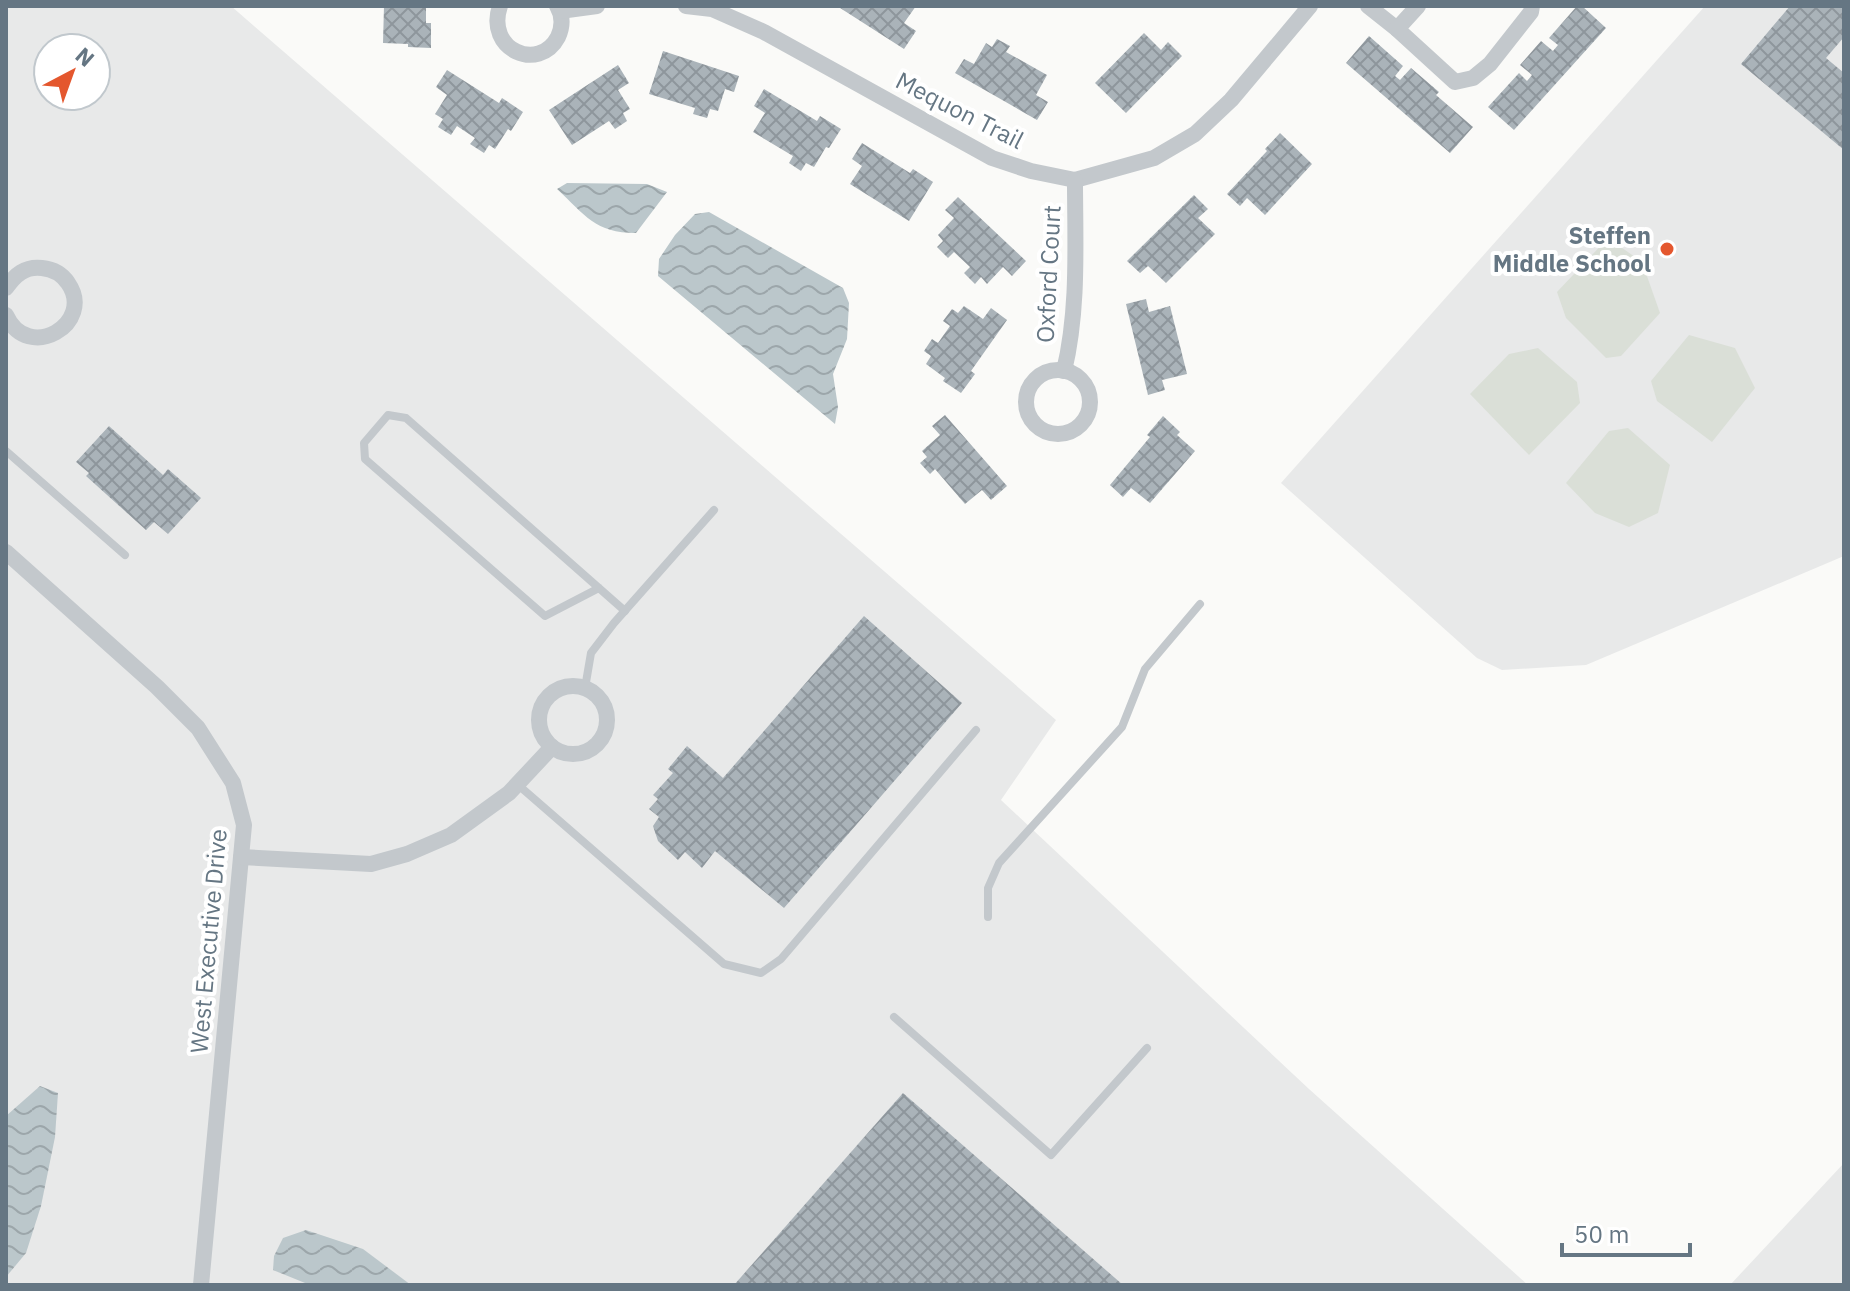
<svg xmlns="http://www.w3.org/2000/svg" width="1850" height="1291" viewBox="0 0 1850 1291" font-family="'IBM Plex Sans',sans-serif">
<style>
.built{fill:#e8e9e9;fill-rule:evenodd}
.pitch{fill:#dadfd7}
.water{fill:url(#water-waves)}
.building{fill:url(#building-cross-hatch)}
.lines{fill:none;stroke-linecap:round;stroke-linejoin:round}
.service{stroke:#c3c8cc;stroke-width:8}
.minor{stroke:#c3c8cc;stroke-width:16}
.poi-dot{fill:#e4572e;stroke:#fff;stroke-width:3}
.labels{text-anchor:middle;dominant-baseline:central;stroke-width:8;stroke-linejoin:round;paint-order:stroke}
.street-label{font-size:24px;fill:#657683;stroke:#fff}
.poi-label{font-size:24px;font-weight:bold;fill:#657683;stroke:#fff;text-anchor:end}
</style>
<defs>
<pattern id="water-waves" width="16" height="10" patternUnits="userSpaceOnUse" patternTransform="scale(2)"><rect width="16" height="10" fill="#bbc7cb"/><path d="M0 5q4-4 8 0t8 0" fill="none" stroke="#9ca6aa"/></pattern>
<pattern id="building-cross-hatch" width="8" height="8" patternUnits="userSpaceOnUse" patternTransform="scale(2)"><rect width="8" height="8" fill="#aab3b9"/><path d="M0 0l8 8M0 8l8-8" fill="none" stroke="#8e969c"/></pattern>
</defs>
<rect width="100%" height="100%" fill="#fafaf8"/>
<g class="built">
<path d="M6,6H231L1056,720L1001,800L1309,1089L1528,1285H6ZM48,48H96V96H48Z"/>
<path d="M1705,6H1844V556L1586,665L1502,670L1477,658L1281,483Z"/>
<path d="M1844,1163V1285H1730Z"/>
</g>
<g class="pitch">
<path d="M1608,238L1642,262L1660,313L1621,356L1606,358L1566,318L1557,292Z"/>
<path d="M1689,335L1735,348L1755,388L1712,442L1657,401L1651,381Z"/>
<path d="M1538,348L1577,382L1580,403L1529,455L1470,394L1509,354Z"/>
<path d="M1628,428L1670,465L1658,513L1629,527L1595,513L1566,483L1609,431Z"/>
</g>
<g class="water">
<path d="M567,183L647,184L667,192L636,233C595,233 585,215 557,189Z"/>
<path d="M709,212L843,288L849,303L847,339L833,374L838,407L835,424L658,276L659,259L675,235L695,214Z"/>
<path d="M40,1086L58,1093L55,1137L41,1206L26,1253L6,1277V1116Z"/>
<path d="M306,1230L363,1249L411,1285H310L273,1270L274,1256L283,1238Z"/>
</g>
<g class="building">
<path d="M384,6H426V23H431V48L408,47V44L383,43Z"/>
<path d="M837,6H916L904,23L916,31L904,49Z"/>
<path d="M1577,6H1582L1606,28L1514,130L1488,107L1519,73L1527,81L1532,75L1520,65L1541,41L1553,51L1558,45L1549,38Z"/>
<path d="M1790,6H1844V37L1826,58L1844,73V150L1741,64Z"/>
<path d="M1144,33L1161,50L1168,42L1182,56L1126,113L1095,83Z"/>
<path d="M1369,36L1403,66L1395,76L1400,80L1411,68L1439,92L1436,95L1473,127L1450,153L1346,63Z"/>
<path d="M997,39L1010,46L1006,52L1047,75L1036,95L1048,102L1037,120L955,73L964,59L974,64L986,43L992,47Z"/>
<path d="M663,51L739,76L734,92L725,89L718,111L710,109L707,118L693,114L695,108L649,94Z"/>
<path d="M618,65L629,83L618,90L630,109L623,113L627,121L615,129L609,121L572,145L549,110Z"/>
<path d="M447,70L499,103L502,98L523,112L511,131L508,129L495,149L489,145L484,153L470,144L475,138L457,126L451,135L438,127L443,119L435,114L447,95L436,87Z"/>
<path d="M764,89L817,121L820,116L841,129L829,148L826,147L814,167L806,163L801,171L789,163L793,156L753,132L765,113L754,106Z"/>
<path d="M1280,133L1312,164L1265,215L1247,198L1240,206L1227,194L1267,151L1265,149Z"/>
<path d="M862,143L910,173L913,169L933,182L909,221L850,184L862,166L852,159Z"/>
<path d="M1194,195L1208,209L1198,218L1215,234L1166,283L1148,266L1140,273L1127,261Z"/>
<path d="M958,197L1026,261L1012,276L1003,267L987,284L981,277L975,284L964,273L970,267L954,252L948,258L937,247L943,241L938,235L954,218L945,210Z"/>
<path d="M1146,299L1149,312L1170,306L1187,374L1162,380L1165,390L1148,395L1126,304Z"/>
<path d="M964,306L983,319L991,308L1007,320L971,371L975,374L961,393L943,381L945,378L926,364L931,356L924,351L932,339L938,343L950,326L943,321L952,309L958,313Z"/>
<path d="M945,415L1007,486L991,500L982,490L965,504L935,469L930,474L920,463L927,457L922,451L940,435L932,426Z"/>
<path d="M1163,416L1180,432L1177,435L1195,451L1150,503L1131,488L1123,497L1110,485L1150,437L1147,435Z"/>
<path d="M109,426L163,475L168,469L201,498L168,534L154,522L146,530L86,476L89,473L76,462Z"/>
<path d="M864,616L962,703L784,908L715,851L702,868L685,852L678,860L658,841L653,826L659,817L649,809L658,799L653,795L673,773L668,769L687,746L723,778Z"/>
<path d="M903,1093L1123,1285H734Z"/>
</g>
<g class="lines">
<g class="service">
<path d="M6,451L125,555"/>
<path d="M599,588L545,616L365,459L364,443L388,415L406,418L625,611"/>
<path d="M585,688L591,653L614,623L714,510"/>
<path d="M517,784L724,964L761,973L781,959L976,730"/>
<path d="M988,917V888L999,863L1122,727L1145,669L1200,604"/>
<path d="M894,1017L1051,1155L1147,1048"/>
</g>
<g class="minor">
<path d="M500,6C485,50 539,73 558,37C563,26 563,16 557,6"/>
<path d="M686,6L712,9L764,32L992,158L1031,171L1075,180L1154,158L1195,134L1231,100L1310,6"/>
<path d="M1368,6L1397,29L1455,82L1473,78L1490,64L1531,12L1532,6"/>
<path d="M560,11L597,6"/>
<path d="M1397,29L1418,6"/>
<path d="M6,288C15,275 25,266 42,268C52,269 62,274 68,283C96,323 28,364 6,315"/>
<circle cx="1058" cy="402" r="32"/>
<path d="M1064,371C1079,309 1075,243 1075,180"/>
<path d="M6,552L157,687L198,728L233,783L244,825L201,1285"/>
<circle cx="573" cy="720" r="34"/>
<path d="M241,857L371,864L407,854L451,835L509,793L552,747"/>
</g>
</g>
<circle class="poi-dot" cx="1667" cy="249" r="8"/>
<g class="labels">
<g class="street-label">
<text transform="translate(960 110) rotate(27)">Mequon Trail</text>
<text transform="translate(1048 274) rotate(-87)">Oxford Court</text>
<text transform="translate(208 941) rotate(-85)">West Executive Drive</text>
</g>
<g class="poi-label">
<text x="1651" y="235">Steffen<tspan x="1651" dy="28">Middle School</tspan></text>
</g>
</g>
<rect width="1850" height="1291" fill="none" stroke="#657683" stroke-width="16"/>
<g transform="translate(72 72) rotate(41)"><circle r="38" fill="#ffffff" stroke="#c1c8cd" stroke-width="2"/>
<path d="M0-6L14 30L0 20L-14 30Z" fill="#e4572e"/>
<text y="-12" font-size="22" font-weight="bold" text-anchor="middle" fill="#657683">N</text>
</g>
<path d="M1562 1243v12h128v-12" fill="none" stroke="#657683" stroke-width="4"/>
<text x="1574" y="1243" font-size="24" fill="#657683" stroke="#ffffff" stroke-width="6" paint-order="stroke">50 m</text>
</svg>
